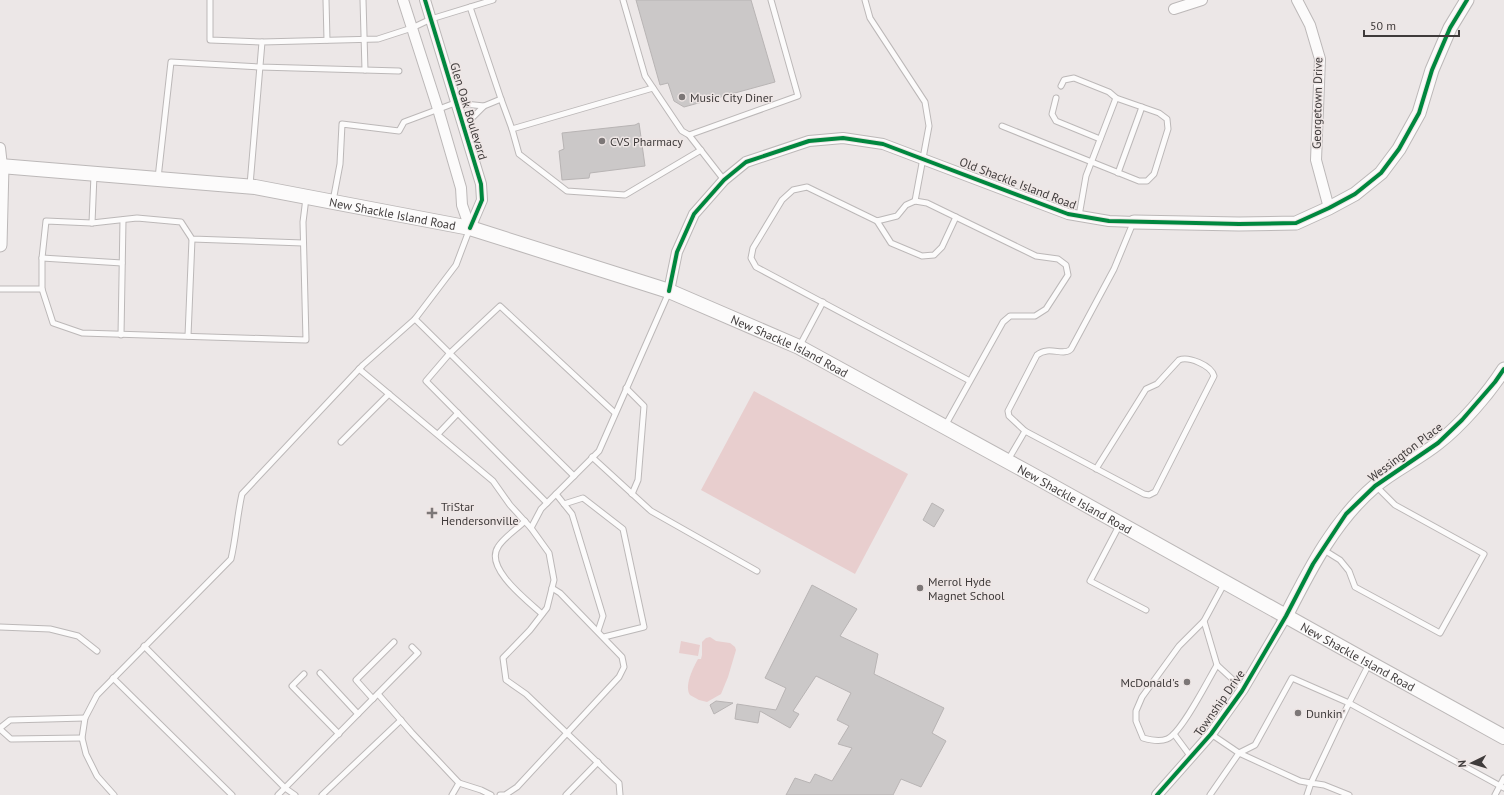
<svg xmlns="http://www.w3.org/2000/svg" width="1504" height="795" viewBox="0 0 1504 795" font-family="'PT Sans',sans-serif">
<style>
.green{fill:#e8cece}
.building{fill:#cbc8c8;stroke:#b8b4b4}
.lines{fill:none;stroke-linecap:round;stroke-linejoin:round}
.service-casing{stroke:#bcb8b8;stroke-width:7}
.minor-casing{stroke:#bcb8b8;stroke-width:12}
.tertiary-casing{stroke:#bcb8b8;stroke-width:15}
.secondary-casing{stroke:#bcb8b8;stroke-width:16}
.service{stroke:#fcfbfb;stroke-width:5}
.minor{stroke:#fcfbfb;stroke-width:10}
.tertiary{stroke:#fcfbfb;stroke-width:13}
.secondary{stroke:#fcfbfb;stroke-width:14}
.cycleway-casing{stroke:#eee6e5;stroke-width:6}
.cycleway{stroke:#00873e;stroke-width:4}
.poi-dot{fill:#7c7777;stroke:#eee6e5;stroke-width:1.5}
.labels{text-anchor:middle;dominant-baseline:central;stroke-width:3;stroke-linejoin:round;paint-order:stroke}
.poi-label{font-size:12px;fill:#3f3b3b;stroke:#eee6e5;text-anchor:start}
.street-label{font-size:12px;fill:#3f3b3b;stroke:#eee6e5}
</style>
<rect width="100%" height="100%" fill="#ece7e7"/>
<g class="green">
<path d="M754,391L908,474L855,574L701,490Z"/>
<path d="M710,637L716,641L730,643L735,647L736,650L728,677L721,694L707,702L699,700L690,695C684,686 693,668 698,659H701L702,655V642L706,638Z"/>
<path d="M681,641L700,645L698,656L679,653Z"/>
</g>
<g class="building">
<path d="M636,0H751L775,82L684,107L674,101L668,83L660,85Z"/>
<path d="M639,123L645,166L590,173L589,178L562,180L559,151L564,149L562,133L635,125Z"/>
<path d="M932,503L944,510L934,527L923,520Z"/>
<path d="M812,585L857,609L840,636L878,654L874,674L944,708L932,733L946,741L921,787L901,779L893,795H786L795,778L810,783L815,774L832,781L852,748L838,744L849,726L837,720L851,693L816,676L793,711L799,714L790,728L760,711L758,723L735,719L737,704L776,710L786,688L765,678Z"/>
<path d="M716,701L733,703L714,714L710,705Z"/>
</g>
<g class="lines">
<g class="service-casing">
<g id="service">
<path d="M210,0V40L262,42"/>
<path d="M326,0L327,40"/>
<path d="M363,0L365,70"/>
<path d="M623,0L645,76L682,131L689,135L724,180"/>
<path d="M865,0L870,18L925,102L929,126L915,201"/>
<path d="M470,7L501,99L512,129L519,154L567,191L625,195L701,150"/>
<path d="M1056,98L1052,114L1056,121L1100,139"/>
<path d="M464,126L484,106L501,99"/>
<path d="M1002,126L1139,181H1147L1154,174L1168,129L1167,119L1159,113L1116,98L1109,92L1074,78L1064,80L1061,86"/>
<path d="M512,129L653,88"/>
<path d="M689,135L798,96L771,0"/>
<path d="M1118,173L1142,107"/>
<path d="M158,178L171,62L260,67L399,71"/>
<path d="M250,185L262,42L378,39L412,28L431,19L493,0"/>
<path d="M333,201L340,164L342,124L399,131L404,122L455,103L484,106"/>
<path d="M1079,216L1086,176L1116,98"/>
<path d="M877,221L891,243L922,256L934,255L942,247L956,217"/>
<path d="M92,223L137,218L181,222L192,239L303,243"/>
<path d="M42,258L122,263"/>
<path d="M0,289H42V258L46,221L92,223L94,175"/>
<path d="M42,289L53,323L82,333L306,340L303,222L306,198"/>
<path d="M415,319L574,476"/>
<path d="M121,335L123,220"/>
<path d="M188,336L192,239"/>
<path d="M799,347L823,302"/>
<path d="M359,369L493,481L510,505L531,528"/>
<path d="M626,388L644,406L638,480L632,494"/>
<path d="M945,426L1003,322L1010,316H1035L1046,309L1068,275L1066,265L1058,259L1036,256L927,203L915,201L906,205L897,216L877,221L807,187L793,190L782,200L753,248L751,258L756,267L970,381"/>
<path d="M438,434L458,413"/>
<path d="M341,442L389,394"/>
<path d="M592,457L651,511L757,571"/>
<path d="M1008,460L1025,431"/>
<path d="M1096,469L1146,389L1157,384L1179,360C1188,356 1211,365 1214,376L1155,492L1149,495L1144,494L1025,431L1009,416L1008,411L1037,355C1049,345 1064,357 1071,349L1114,269L1133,223"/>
<path d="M556,494L572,514L603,616L598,631"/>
<path d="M547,503L426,381L450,353L500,306L615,413"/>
<path d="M564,504L583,498L623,529L644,627L604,637"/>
<path d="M525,521C517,529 503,538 498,547C484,568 528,601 542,614"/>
<path d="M1120,524L1090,581L1146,610"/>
<path d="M1324,550L1340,560L1349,571L1355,587L1440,633L1484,554L1395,505L1376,486"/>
<path d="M1204,621L1217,665L1243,689"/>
<path d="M0,627L50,629L78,636L97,651"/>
<path d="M144,646L285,788L295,795"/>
<path d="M1369,664L1349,703L1504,788"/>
<path d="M1217,665C1208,680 1181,734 1167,739C1160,742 1150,740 1143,738L1136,721V711L1142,697L1179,646L1204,621L1224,584"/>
<path d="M320,673L358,714"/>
<path d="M304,674L292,686L339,734"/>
<path d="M113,678L232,795"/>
<path d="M378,694L412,733L459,783L481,790L491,795"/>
<path d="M373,699L356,680L394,642"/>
<path d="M0,728L10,720L85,718"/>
<path d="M0,729L11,739L82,738"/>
<path d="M1174,734L1191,757"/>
<path d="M1211,734L1239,753L1300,781L1311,783L1307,795"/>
<path d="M114,795L97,776L86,754L82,738L85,718L97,695L231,559C236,538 237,516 242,494L363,365L415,319L456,265L470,228"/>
<path d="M278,795L418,653L412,647"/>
<path d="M322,795L401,720"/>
<path d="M452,795L459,783"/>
<path d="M500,795H505L517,787L619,677L624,667L622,657L560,593L552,588"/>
<path d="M566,795L598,762"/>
<path d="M620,795L619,783L526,694L506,680L503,658L530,630L547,608L554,580L549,553L531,528L541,509L599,451L669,292"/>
<path d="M1210,795L1239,753L1255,745L1292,678L1349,703L1311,783L1324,785L1349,795"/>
<path d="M1495,795L1504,778"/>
</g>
</g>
<g class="minor-casing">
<g id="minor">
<path d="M403,0L438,109L461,188L462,205L470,228"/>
<path d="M425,0L481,184L482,200L470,228"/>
<path d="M1297,0L1310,25L1320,59L1316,160L1329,208"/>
<path d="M1174,9L1202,0"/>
<path d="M0,148L2,166"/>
<path d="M669,291L677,252L694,214L724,180L746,162L809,141L843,138L883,144L1068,214L1109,221L1134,222"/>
<path d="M1157,795L1211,734L1243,689L1286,616"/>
</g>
</g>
<g class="tertiary-casing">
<g id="tertiary">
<path d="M1134,222L1239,224L1296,223L1329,208L1355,194L1381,173L1399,149L1419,113L1432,70L1450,28L1467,0"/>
<path d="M0,245L2,166"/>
<path d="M1286,616C1310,569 1334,521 1375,486C1394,470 1418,459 1438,443C1461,425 1488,394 1504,369"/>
</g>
</g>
<g class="secondary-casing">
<g id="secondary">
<path id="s1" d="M0,166L255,187L470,228L669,291L799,347L1029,473L1370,663L1504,737"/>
</g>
</g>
<use href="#service" class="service"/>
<use href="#minor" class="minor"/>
<use href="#tertiary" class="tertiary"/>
<use href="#secondary" class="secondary"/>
<g class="cycleway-casing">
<g id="cycleway">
<path d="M425,0L481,184L482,200L470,228"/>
<path d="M669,291L677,252L694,214L724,180L746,162L809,141L843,138L883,144L1068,214L1109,221L1239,224L1296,223L1329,208L1355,194L1381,173L1399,149L1419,113L1432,70L1450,28L1467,0"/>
<path d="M1157,795L1211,734L1242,691L1286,616L1313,564L1346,514L1375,486L1438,443L1462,420L1495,382L1504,369"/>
</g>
</g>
<use href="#cycleway" class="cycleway"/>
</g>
<g class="poi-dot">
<circle cx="682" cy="97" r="4"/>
<circle cx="602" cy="141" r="4"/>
<path d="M430 507h4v4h4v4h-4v4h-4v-4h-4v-4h4z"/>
<circle cx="920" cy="588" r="4"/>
<circle cx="1187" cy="682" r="4"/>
<circle cx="1298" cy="713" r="4"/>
</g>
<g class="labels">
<g class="poi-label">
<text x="690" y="97">Music City Diner</text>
<text x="610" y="141">CVS Pharmacy</text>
<text x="441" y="506">TriStar<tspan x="441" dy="14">Hendersonville</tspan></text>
<text x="928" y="581">Merrol Hyde<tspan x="928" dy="14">Magnet School</tspan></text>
<text x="1179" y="682" text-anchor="end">McDonald's</text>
<text x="1306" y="713">Dunkin'</text>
</g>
<g class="street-label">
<text transform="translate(1317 103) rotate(-89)">Georgetown Drive</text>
<text transform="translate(469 111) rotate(73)">Glen Oak Boulevard</text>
<text transform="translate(1018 183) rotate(21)">Old Shackle Island Road</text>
<text stroke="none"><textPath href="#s1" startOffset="396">New Shackle Island Road</textPath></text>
<text stroke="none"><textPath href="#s1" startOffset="816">New Shackle Island Road</textPath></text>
<text transform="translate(1405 452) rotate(-37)">Wessington Place</text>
<text stroke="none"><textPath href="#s1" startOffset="1140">New Shackle Island Road</textPath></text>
<text stroke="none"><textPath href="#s1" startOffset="1464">New Shackle Island Road</textPath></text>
<text transform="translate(1219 703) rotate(-55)">Township Drive</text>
</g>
</g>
<g transform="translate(1472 763) rotate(265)" stroke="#eee6e5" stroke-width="3" paint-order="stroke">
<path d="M0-3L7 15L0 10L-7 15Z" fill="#3f3b3b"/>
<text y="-6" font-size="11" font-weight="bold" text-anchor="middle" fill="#3f3b3b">N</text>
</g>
<path d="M1364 30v6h95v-6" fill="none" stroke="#3f3b3b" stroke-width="2"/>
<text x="1370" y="30" font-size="12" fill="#3f3b3b" stroke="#eee6e5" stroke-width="3" paint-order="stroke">50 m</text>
</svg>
